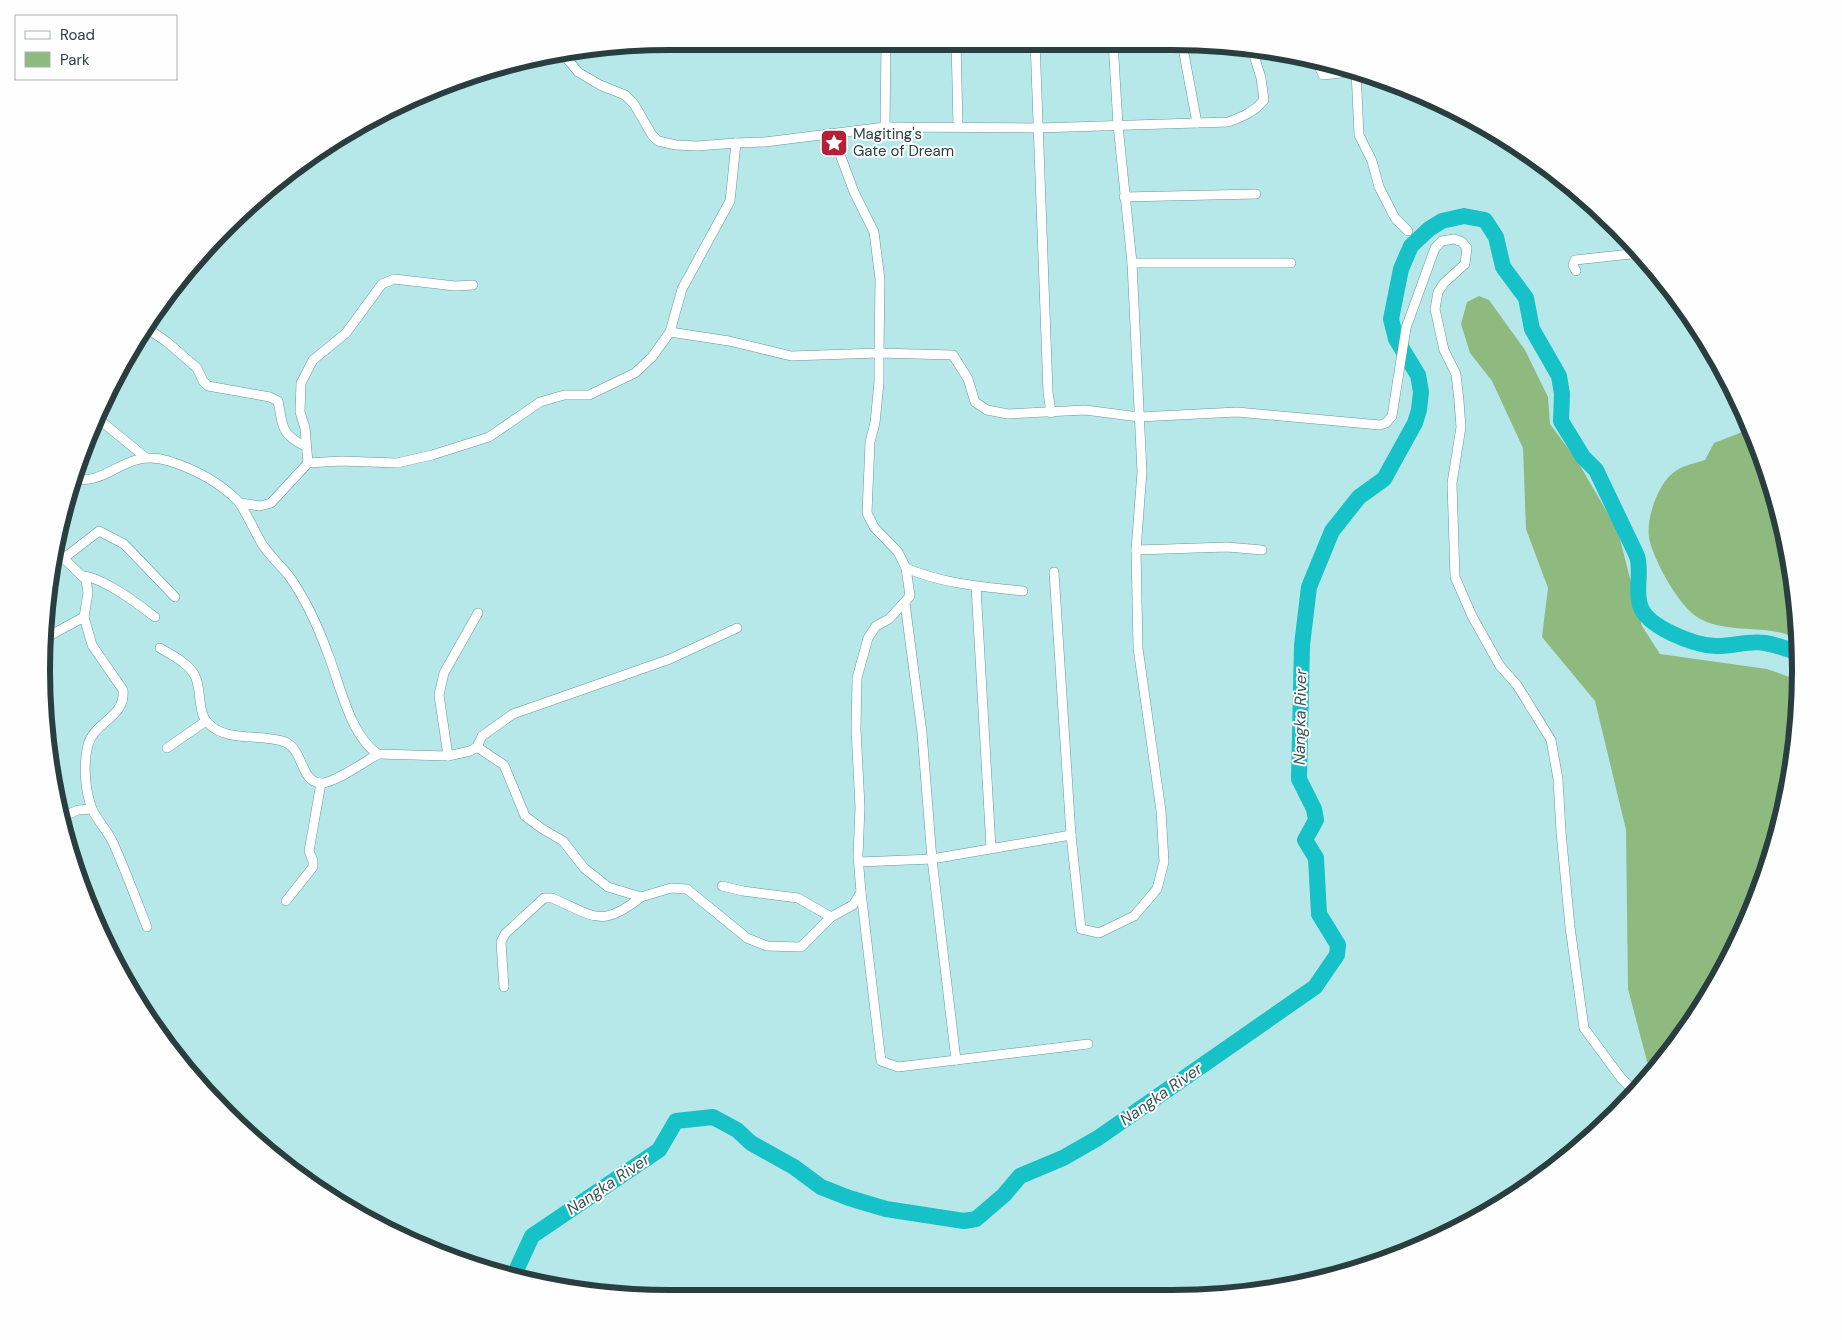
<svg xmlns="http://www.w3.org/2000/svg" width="1842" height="1340" viewBox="0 0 1842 1340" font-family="'DM Sans',sans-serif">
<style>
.green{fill:#8eba80}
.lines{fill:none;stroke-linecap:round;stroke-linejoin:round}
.river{stroke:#16c1c7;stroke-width:16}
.minor-casing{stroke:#699799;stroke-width:10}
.minor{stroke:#fff;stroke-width:9}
.labels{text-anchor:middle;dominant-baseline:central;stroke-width:4;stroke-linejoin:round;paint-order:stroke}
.poi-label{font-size:15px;fill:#2a3e3f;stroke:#fefefe;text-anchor:start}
.water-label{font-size:16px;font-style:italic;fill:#345354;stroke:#fefefe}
.rim{fill:none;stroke:#2a3e3f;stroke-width:6}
</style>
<rect width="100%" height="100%" fill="#b7e8e9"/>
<g class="green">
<path d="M1479,296L1489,300L1525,350L1548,397L1550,424L1578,462L1618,531L1642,626L1660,654L1767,669L1798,680L1795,752L1767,872L1717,984L1655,1070L1648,1065L1628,989L1626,830L1595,701L1542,637L1548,588L1526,529L1523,448L1492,381L1470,353L1461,324L1467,302Z"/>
<path d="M1750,429L1779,507L1799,629V642C1794,639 1788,634 1782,633C1756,626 1715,633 1693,614C1677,601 1655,562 1650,542C1644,522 1658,481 1677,470C1685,465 1696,463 1705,460L1714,443Z"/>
</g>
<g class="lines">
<path class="river" d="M514,1275L532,1236L659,1150L676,1121L713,1117L737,1130L751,1143L794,1167L821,1187L849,1198L886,1209L964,1221L976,1219L1004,1195L1020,1176L1063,1158L1098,1138L1315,987L1337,955L1338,945L1319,914L1316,858L1305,840L1316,820L1314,809L1299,779L1302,645L1309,587L1332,531L1359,497L1384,479L1415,423L1419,410L1421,392L1418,375L1396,339L1391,319L1401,269L1411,246L1429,229L1442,221L1464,216L1485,220L1496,237L1503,267L1526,298L1532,329L1559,376L1562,394L1561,421L1583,457L1596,470L1637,556C1642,572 1635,589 1640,605C1646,627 1694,645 1715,646C1732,647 1748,640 1765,643C1777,645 1788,649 1799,653"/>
<g class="minor-casing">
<g id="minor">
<path d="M956,41L958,126"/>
<path d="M1035,41L1048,392L1051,413"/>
<path d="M1182,43L1197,123"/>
<path d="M564,55L578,72L600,85L625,95L634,104L652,135L658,141L676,145L697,146L736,143"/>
<path d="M1316,60L1323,75L1359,71"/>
<path d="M1356,71L1359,135L1372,161L1379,187L1395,218L1408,231"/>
<path d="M885,127L886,41"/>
<path d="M1124,197L1256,194"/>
<path d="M1132,263H1291"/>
<path d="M1576,271L1573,265L1575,260L1631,254L1637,251"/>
<path d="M148,329L167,342L197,368L203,381L208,386L270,397L278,401C283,426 280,434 305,446"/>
<path d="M670,332L729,341L791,356L879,353L880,279L874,232L854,192L832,133"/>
<path d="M96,417L145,457"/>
<path d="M308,463L305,428L300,412L301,383L313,360L346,333L382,284L394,279L455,286L473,285"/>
<path d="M72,479C111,486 124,447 169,461C194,469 220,483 238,501C244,508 256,534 262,544C270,556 280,565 289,576C306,600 318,626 328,654C340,684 350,736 378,754L448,756L470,751L477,747L482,736L513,714L670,659L737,628"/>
<path d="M240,503L260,506L271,503L308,463L341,461L397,463L432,455L489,437L540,402L564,395H589L635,373L652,357L670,332L682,289L730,201L736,143L765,142L885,127L1038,128L1228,122C1242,117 1254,112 1264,100L1261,78L1253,52"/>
<path d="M55,550L86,580L88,593L84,617L92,645L123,690C126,717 94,722 88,745C83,764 85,791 92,809C98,822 109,832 114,845C126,872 136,899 147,927"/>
<path d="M1136,550L1227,547L1262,550"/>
<path d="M64,558L99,531L124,544L175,597"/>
<path d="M906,568C943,584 984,587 1023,591"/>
<path d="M1054,572L1071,835L1081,929L1099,933L1134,916L1157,889L1164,862L1161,811L1138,648L1136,550L1142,472L1132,263L1118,125L1113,41"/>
<path d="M83,576C104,578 138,604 155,617"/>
<path d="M976,587L991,848"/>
<path d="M47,637L84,617"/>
<path d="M160,648C171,655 189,663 195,676C202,690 197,712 208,723C226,743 262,733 285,742C304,750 300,782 321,783C333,784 366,761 378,754"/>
<path d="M477,747L504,765L525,816L541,828L563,841L584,868L608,887L641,897L671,888L687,889L747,938L767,946L801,947L831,917L798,898L743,891L722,886"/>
<path d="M167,748L206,721"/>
<path d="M448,756L439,695L444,673L478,613"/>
<path d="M64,816L78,810L92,809"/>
<path d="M859,862L932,859L1071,835"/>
<path d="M861,892L881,1061L898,1067L956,1060L932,859L922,733L905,603"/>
<path d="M286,901L313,867V861L309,851L321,783"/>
<path d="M831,917L853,905L861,892L858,856L860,807L856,729L857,678L868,638L876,626L889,619L910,596L906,568L898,552L874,527L867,513L870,442L875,423L879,382V353L953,355L968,379L975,402L987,410L1008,414L1085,410L1139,417L1237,412L1380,425L1386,423L1392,416L1406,328L1435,248L1442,241L1454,239L1462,242L1467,248L1465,264L1444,283L1438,292L1435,309L1444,350L1456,374L1459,401L1461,427L1452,483L1455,577L1472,616L1500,666L1517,685L1551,740L1558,779L1561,832L1570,927L1584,1028L1621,1078L1636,1093"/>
<path d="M504,987L501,942L505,934L544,898H552C594,916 601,929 641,897"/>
<path d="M956,1060L1088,1044"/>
</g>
</g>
<use href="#minor" class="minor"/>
</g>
<defs>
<g id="sight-square" transform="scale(1.4375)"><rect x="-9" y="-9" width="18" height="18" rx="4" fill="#b32038" stroke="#fefefe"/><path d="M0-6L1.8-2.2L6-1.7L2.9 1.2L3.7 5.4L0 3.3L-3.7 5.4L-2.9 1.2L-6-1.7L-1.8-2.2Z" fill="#fff"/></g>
</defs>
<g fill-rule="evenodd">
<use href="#sight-square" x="834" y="143"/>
</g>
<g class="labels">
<g class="poi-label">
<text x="853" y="134">Magiting's<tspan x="853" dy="17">Gate of Dream</tspan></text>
</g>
<g class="water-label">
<text transform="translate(1300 717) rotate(-89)">Nangka River</text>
<text transform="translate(1161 1094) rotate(-35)">Nangka River</text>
<text transform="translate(608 1184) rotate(-34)">Nangka River</text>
</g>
</g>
<path d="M0 0H1842V1340H0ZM670 50H1172A620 620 0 0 1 1792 670V670A620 620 0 0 1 1172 1290H670A620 620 0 0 1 50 670V670A620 620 0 0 1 670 50Z" fill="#fefefe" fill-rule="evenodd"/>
<path class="rim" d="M670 50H1172A620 620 0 0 1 1792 670V670A620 620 0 0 1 1172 1290H670A620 620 0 0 1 50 670V670A620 620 0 0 1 670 50Z"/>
<rect x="15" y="15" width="162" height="65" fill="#fefefe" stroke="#a9b1b2"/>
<rect x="25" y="31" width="25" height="8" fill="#ffffff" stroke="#a9b1b2"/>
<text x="60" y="40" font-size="15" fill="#2a3e3f">Road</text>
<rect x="25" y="52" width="25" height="15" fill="#8eba80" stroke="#a9b1b2"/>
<text x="60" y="65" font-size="15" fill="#2a3e3f">Park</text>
</svg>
